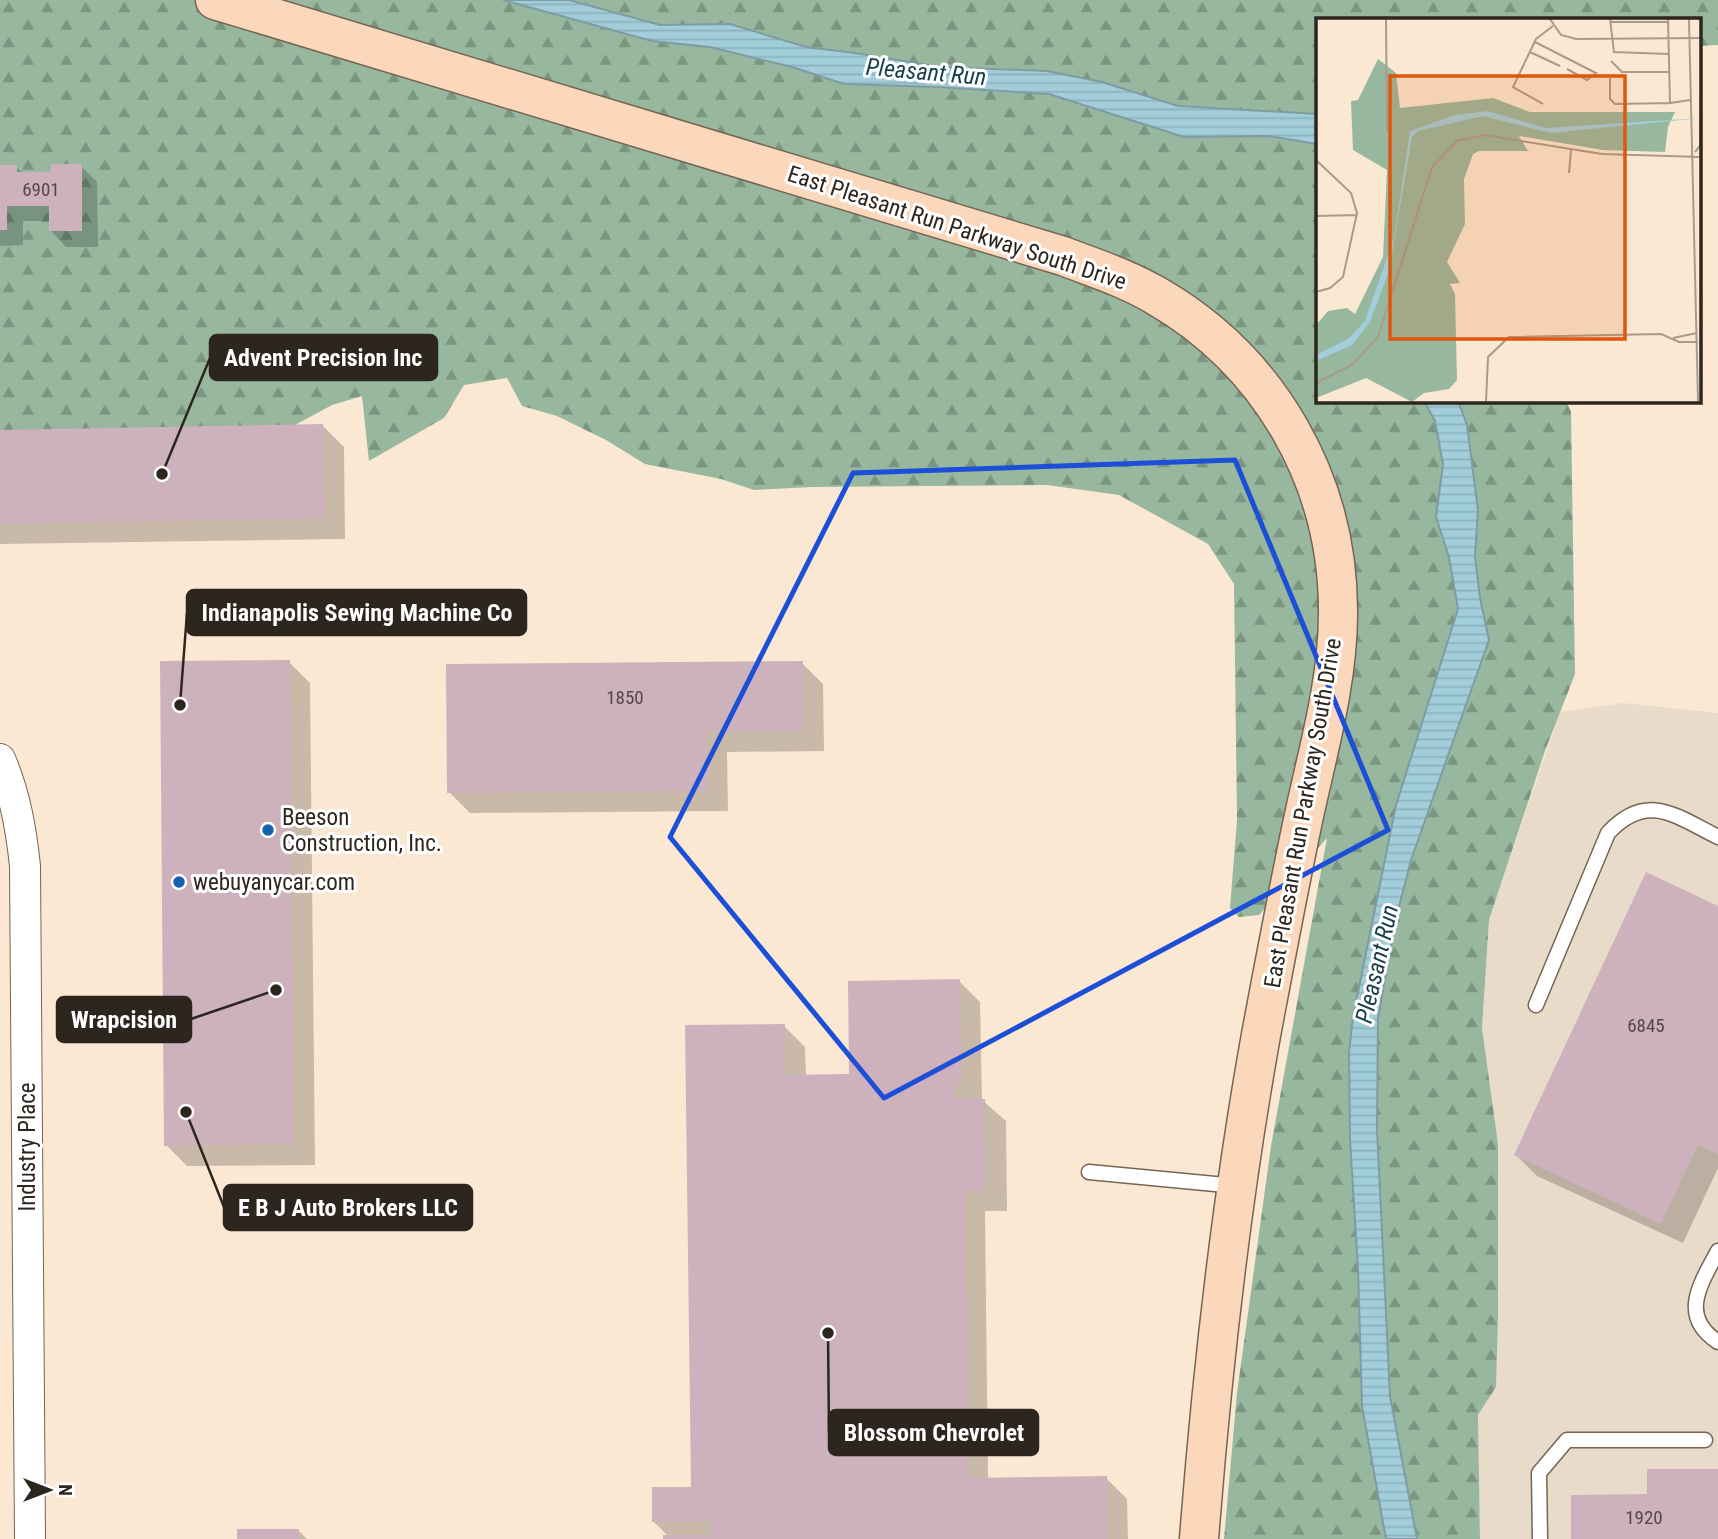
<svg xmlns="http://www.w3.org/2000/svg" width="1718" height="1539" viewBox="0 0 1718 1539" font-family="'Roboto Condensed',sans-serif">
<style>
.commercial{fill:#e9dbc9}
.forest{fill:url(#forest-firs)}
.water{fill:url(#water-rules);stroke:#7f9ca2;stroke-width:2}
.shadow{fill:#0003}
.building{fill:#cdb2bd}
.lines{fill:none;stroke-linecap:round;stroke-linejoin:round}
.lane-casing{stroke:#756552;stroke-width:17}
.street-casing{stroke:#756552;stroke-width:32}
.secondary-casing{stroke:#756552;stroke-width:41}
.lane{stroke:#fff;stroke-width:14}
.street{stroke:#fff;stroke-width:30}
.secondary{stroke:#fbd7bc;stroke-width:38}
.marked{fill:none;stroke:#1d4ed8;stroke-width:5;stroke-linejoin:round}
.poi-dot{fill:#175faf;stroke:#fff;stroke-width:2.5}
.labels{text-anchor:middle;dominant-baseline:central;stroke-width:6;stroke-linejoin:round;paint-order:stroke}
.number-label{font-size:19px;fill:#554946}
.street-label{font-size:23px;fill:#2d261e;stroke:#fff}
.poi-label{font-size:23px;fill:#2d261e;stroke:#fff;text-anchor:start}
.water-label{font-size:24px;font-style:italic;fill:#173f4a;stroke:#fff}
.inset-road{fill:none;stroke:#a99a8a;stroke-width:2}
.view{fill:#df560d;fill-opacity:0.15;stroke:#df560d;stroke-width:3.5}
.inset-edge{fill:none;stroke:#2d261e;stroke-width:3.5}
.leader{fill:none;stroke:#2d261e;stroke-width:2.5}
.callout-dot{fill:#2d261e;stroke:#fff;stroke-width:2.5}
.callout{fill:#2d261e;stroke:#2d261e;stroke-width:2.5}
.callout-label{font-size:24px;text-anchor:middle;font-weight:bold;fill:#fff}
</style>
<defs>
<pattern id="forest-firs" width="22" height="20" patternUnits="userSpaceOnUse" patternTransform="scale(1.75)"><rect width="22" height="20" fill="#97b89f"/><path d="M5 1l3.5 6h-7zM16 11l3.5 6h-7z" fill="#7c9581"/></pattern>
<pattern id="water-rules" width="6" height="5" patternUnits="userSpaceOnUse" patternTransform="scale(1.75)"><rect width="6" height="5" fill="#a2cedb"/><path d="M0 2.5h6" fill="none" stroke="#8cb1bc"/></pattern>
</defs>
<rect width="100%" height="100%" fill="#fbe8d2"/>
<path class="commercial" d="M1623,703L1718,713V1539H1480L1478,1415L1496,1387L1498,1144L1482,1028L1489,920L1560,712Z"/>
<path class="forest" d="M0,0H1718V45L1699,46V19H1317V401H1566L1571,412L1575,674L1545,751L1489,920L1482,1028L1498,1144V1315L1496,1387L1478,1415L1480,1539H1224L1237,1393L1271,1146L1327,838L1259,915L1239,917L1230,908L1237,820L1234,584L1208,544L1119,495L1047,485L812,487L754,490L721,479L645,464L606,440L557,416L522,406L507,378L464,385L444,418L369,461L362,396L332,405L295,425L0,432Z"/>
<g class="water">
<path d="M503,0H569L660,25L730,24L806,47L855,53L939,67L1047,71L1102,82L1178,106L1317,114V144L1268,136L1184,137L1049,94L937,87L844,84L792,67L710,47L652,41Z"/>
<path d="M1424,401H1458L1467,425L1478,510L1475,556L1480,598L1489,640L1411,860L1396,918L1378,1018L1377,1129L1390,1396L1417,1539H1386L1362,1406L1358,1269L1350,1139L1349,1053L1353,1017L1396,805L1458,609L1449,557L1436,517L1443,464L1435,421Z"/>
</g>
<g class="shadow">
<path d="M81,166L97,182L98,247H66L51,231V221H23V245L0,246V167H16L23,173H53Z"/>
<path d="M323,426L344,447L345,539L0,544V431Z"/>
<path d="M289,662L310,683L315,1165L187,1166L166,1145Z"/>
<path d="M802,663L823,684L824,751L727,752L728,811L470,813L449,792Z"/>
<path d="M1718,907V1168L1683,1243L1537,1176L1516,1155Z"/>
<path d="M959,981L980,1002L982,1100L1006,1121L1007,1211H985L988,1479L1106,1478L1127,1499L1128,1539H665L669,1537L654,1522L693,1489L784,1026L805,1047L806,1076H850Z"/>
<path d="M299,1531L307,1539H239Z"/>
</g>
<g class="building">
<path d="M51,164H82V231H49V206H7V230H0V165H17V172H51Z"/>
<path d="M323,424L325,518L0,524V430Z"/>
<path d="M290,660L294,1144L164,1146L160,661Z"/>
<path d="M803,661V731H707L708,791L447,793L446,664Z"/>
<path d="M1646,872L1718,906V1154L1698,1145L1661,1224L1514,1155Z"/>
<path d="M960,979L962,1081L954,1082V1099H985L986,1191H965L968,1478L1107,1476L1108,1539H663V1535H711V1521L652,1522V1487H691L685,1025L785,1024V1075L849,1074L848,981Z"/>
<path d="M1647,1469H1718V1539H1571V1495L1647,1494Z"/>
<rect x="237" y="1529" width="62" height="10"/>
</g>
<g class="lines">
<g class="lane-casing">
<g id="lane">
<path d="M1536,1005L1608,833C1647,791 1676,816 1718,837"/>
<path d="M1089,1172L1236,1186"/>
<path d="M1718,1251C1701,1283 1678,1316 1718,1342"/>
<path d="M1540,1539L1539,1473L1567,1440H1705"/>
</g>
</g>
<g class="street-casing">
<path id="street" d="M0,759C15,794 21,828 25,866L30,1539"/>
</g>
<g class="secondary-casing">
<path id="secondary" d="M215,0L1063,256C1094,268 1126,278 1155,295C1270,361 1339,481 1338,614C1338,680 1319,747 1305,811C1289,885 1275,961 1261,1035C1231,1202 1212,1371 1199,1539"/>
</g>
<use href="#lane" class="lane"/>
<use href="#street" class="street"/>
<use href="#secondary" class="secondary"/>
</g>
<path class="marked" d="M1235,460L1388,830L884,1098L670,837L853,473Z"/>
<g class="poi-dot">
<circle cx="268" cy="830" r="7"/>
<circle cx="179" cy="882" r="7"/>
</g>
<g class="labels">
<g class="number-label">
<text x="41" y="189">6901</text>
<text x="625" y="697">1850</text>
<text x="1646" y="1025">6845</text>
<text x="1644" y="1517">1920</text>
</g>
<g class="street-label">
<text transform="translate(957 228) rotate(18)">East Pleasant Run Parkway South Drive</text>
<text transform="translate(1303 813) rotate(-80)">East Pleasant Run Parkway South Drive</text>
<text transform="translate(27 1147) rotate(-90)">Industry Place</text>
</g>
<g class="poi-label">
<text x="282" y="817">Beeson<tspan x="282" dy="26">Construction, Inc.</tspan></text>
<text x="193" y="882">webuyanycar.com</text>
</g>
<g class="water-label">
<text transform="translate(926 72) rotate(5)">Pleasant Run</text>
<text transform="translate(1377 964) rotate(-77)">Pleasant Run</text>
</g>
</g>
<g transform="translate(1316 18)">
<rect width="385" height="385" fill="#fbe8d2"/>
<path d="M62,41L80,55L84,90L177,80L214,94H359L352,109L349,134L287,132L203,118L212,133H163L157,136L148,161L149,206L131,244L144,265L134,266L139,276L141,362L133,371L108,375L96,384L50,360L0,380V307L12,293L31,290L39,296L67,239L71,152L37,132L35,83L42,82Z" fill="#97b89f"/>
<path d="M172,93L229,110L385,100L235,115L167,98L102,113L96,119L73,253L54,304L36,327L0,343V337L32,321L49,303L78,220L94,113L139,97Z" fill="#a2cedb"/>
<path class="inset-road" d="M70,1L71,113M234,1L245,17L260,21L385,20M294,1L298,34L353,36M352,1L354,85L374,82M373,1L382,384M294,4H352M219,24L280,55L271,62L251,51M214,34L244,48M295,43L306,54H354M294,60V81L299,86L354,85M227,86L197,69L220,21L237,8M379,134L384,128L385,75M0,142L35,175L41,195L27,259L14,270L0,274M253,155L255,132M0,198L41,197M357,320L381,315M0,365L36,347L62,319L116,149L141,123L168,117L286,136L385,139M170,384L172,339L193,319L345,316L363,324H382"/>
<path class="view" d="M74,58H309V321H74Z"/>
<rect width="385" height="385" class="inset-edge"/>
</g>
<path class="leader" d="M162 474L210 358M180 705L187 613M276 990L191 1019M186 1112L224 1207M828 1333L829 1433"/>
<g class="callout-dot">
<circle cx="162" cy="474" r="7"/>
<circle cx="180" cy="705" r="7"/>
<circle cx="276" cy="990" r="7"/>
<circle cx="186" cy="1112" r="7"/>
<circle cx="828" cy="1333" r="7"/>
</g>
<g class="callout">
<rect x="210" y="335" width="227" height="45" rx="7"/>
<rect x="187" y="590" width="339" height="45" rx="7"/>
<rect x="57" y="997" width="134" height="45" rx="7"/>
<rect x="224" y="1185" width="248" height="45" rx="7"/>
<rect x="829" y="1410" width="209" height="45" rx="7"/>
</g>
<g class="callout-label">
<text x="323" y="366">Advent Precision Inc</text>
<text x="357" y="621">Indianapolis Sewing Machine Co</text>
<text x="124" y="1028">Wrapcision</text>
<text x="348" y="1216">E B J Auto Brokers LLC</text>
<text x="934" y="1441">Blossom Chevrolet</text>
</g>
<g transform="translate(49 1490) rotate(90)" stroke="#ffffff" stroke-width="5" paint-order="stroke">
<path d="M0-5L12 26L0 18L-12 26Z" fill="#2d261e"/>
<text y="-10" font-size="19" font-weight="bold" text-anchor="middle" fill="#2d261e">N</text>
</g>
</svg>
